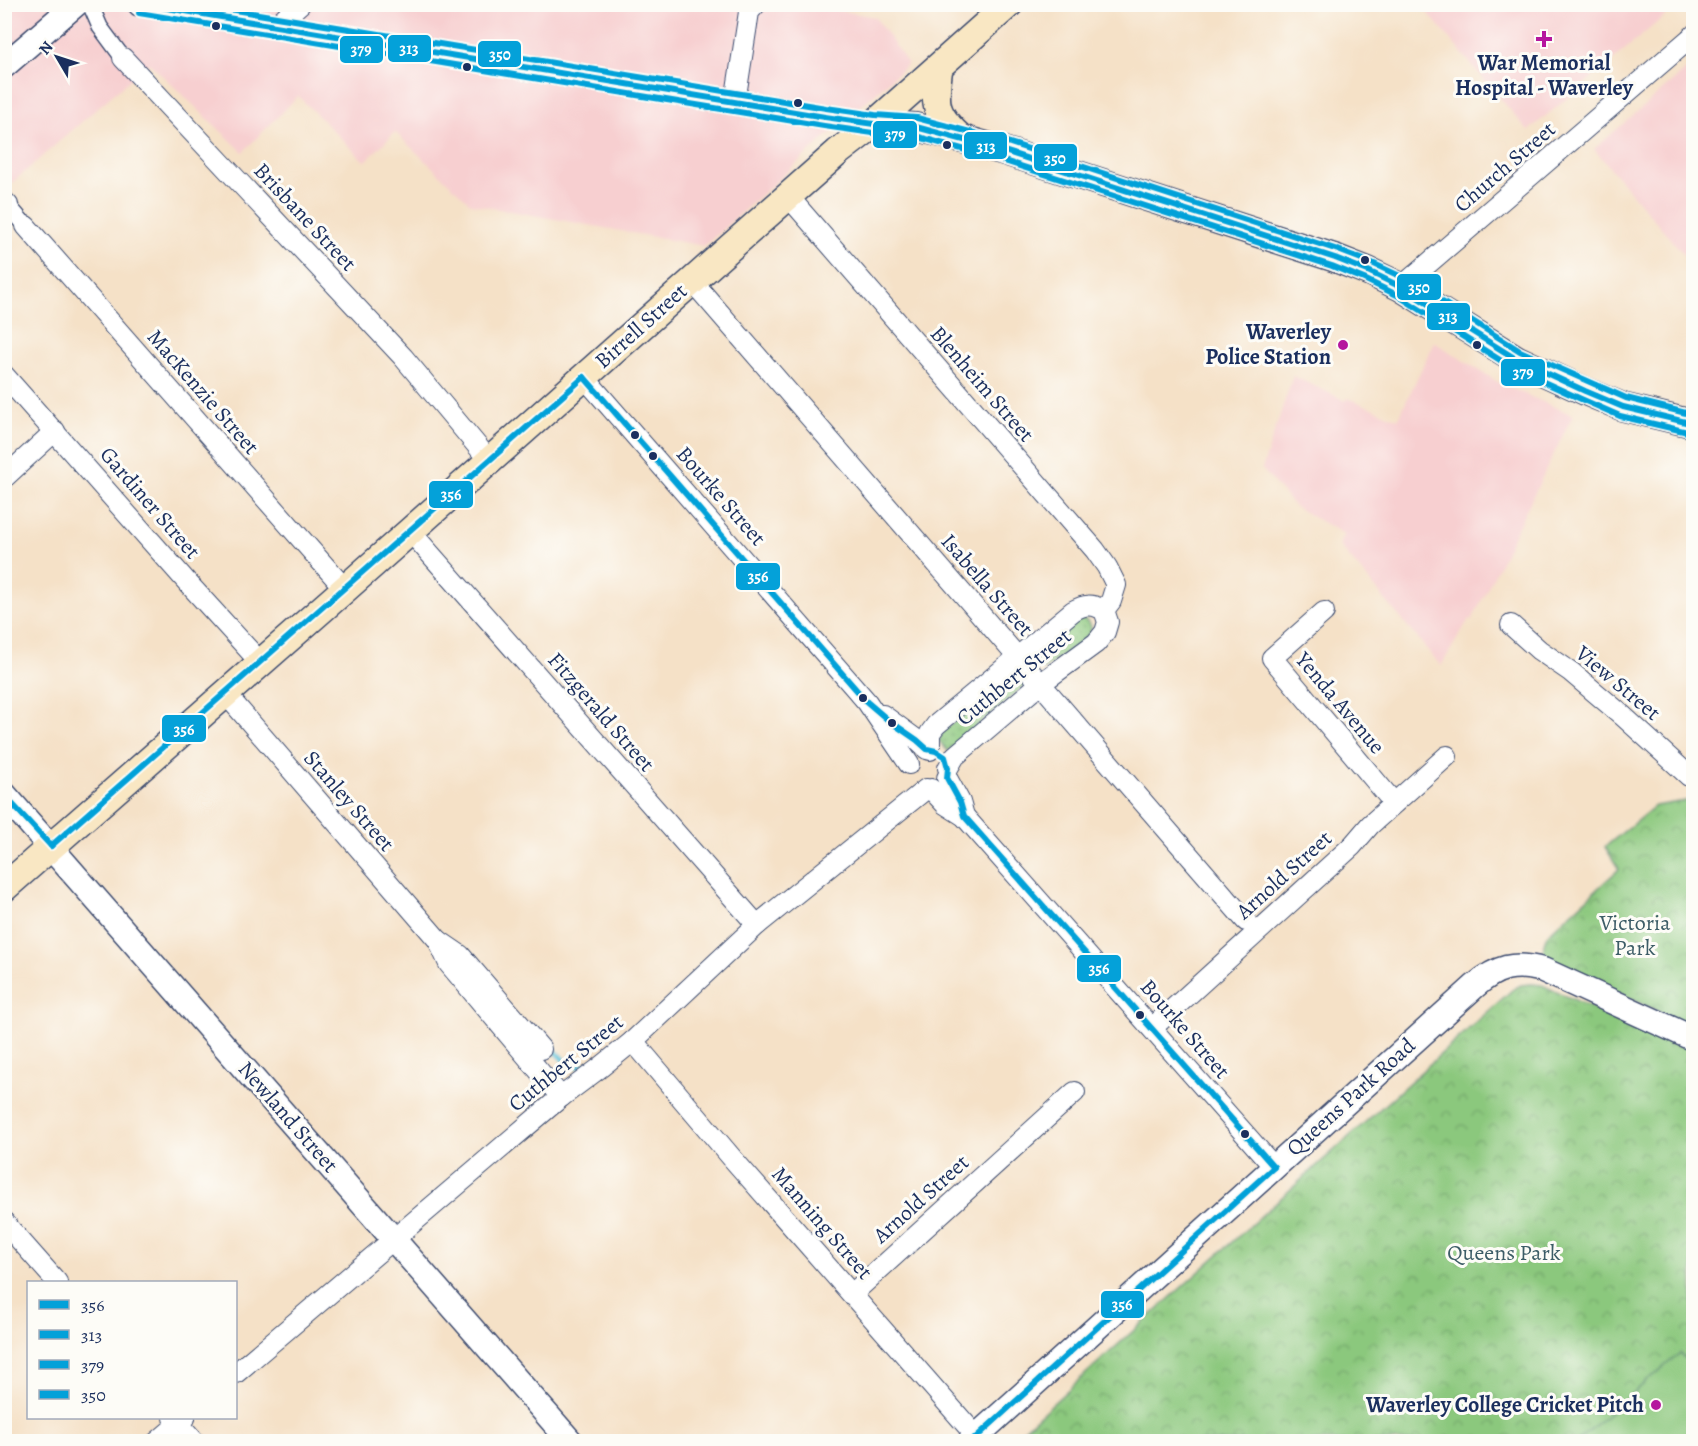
<svg xmlns="http://www.w3.org/2000/svg" width="1698" height="1446" viewBox="0 0 1698 1446" font-family="Alegreya,serif">
<style>
.built{fill:#f7cfd0}
.grass{fill:url(#grass-dots);stroke:#537c6e;stroke-width:1.5}
.park{fill:url(#park-crowns);stroke:#537c6e;stroke-width:1.5}
.pitch{fill:#8bc87d;stroke:#537c6e;stroke-width:1.5}
.lines{fill:none;stroke-linecap:round;stroke-linejoin:round}
.stream{stroke:#5cc2da;stroke-width:5}
.pedestrian-casing{stroke:#3c4a6e;stroke-width:18}
.minor-casing{stroke:#3c4a6e;stroke-width:22}
.tertiary-casing{stroke:#3c4a6e;stroke-width:27}
.secondary-casing{stroke:#3c4a6e;stroke-width:30}
.pedestrian{stroke:#fff;stroke-width:15}
.minor{stroke:#fff;stroke-width:20}
.tertiary{stroke:#fff;stroke-width:24}
.secondary{stroke:#f9e7c3;stroke-width:27}
.bus-1-casing{stroke:#fdfcf7;stroke-width:10}
.bus-2-casing{stroke:#fdfcf7;stroke-width:10}
.bus-3-casing{stroke:#fdfcf7;stroke-width:10}
.bus-4-casing{stroke:#fdfcf7;stroke-width:10}
.bus-1{stroke:#04a1d9;stroke-width:6}
.bus-2{stroke:#04a1d9;stroke-width:6}
.bus-3{stroke:#04a1d9;stroke-width:6}
.bus-4{stroke:#04a1d9;stroke-width:6}
.bus-dot{fill:#1b2f5e;stroke:#fdfcf7;stroke-width:2}
.poi-dot{fill:#b5179e;stroke:#fdfcf7;stroke-width:2}
.labels{text-anchor:middle;dominant-baseline:central;stroke-width:6;stroke-linejoin:round;paint-order:stroke}
.poi-label{font-size:22px;font-weight:bold;fill:#1b2f5e;stroke:#fdfcf7;text-anchor:end}
.street-label{font-size:22px;fill:#1b2f5e;stroke:#fdfcf7}
.park-label{font-size:22px;fill:#3d5d67;stroke:#fdfcf7}
.line-badge{stroke:#fdfcf7;stroke-width:2}
.badge-label{font-size:16px;text-anchor:middle;font-weight:bold;fill:#fff}
</style>
<defs>
<pattern id="grass-dots" width="8" height="8" patternUnits="userSpaceOnUse" patternTransform="scale(1.5)"><rect width="8" height="8" fill="#8bc87d"/><path d="M2 2h.1M6 6h.1" fill="none" stroke="#71a36a" stroke-width="1.8" stroke-linecap="round"/></pattern>
<pattern id="park-crowns" width="20" height="18" patternUnits="userSpaceOnUse" patternTransform="scale(1.5)"><rect width="20" height="18" fill="#8bc87d"/><path d="M2 6a3 3 0 1 1 6 0M12 15a3 3 0 1 1 6 0" fill="none" stroke="#71a36a"/></pattern>
</defs>
<rect width="100%" height="100%" fill="#fdfcf7"/>
<filter id="ink" filterUnits="userSpaceOnUse"><feTurbulence type="fractalNoise" baseFrequency=".0167" numOctaves="2"/><feDisplacementMap in="SourceGraphic" scale="12" xChannelSelector="R" yChannelSelector="G"/><feConvolveMatrix kernelMatrix="1 2 1 2 8 2 1 2 1" color-interpolation-filters="sRGB"/></filter>
<filter id="wash" filterUnits="userSpaceOnUse"><feTurbulence type="fractalNoise" baseFrequency=".008" numOctaves="4" result="noise"/><feDisplacementMap in="SourceGraphic" scale="24" xChannelSelector="R" yChannelSelector="G"/><feGaussianBlur stdDeviation="1.35" result="paint"/><feColorMatrix in="noise" values="0 0 0 0 0 0 0 0 0 0 0 0 0 0 0 0 0 1.4 0 .05"/><feComposite in="paint" operator="in"/></filter>
<g filter="url(#wash)">
<rect width="100%" height="100%" fill="#f5e1c7"/>
<g class="built">
<path d="M5,5H810L875,17L908,64L704,246L471,204L395,132L365,162L298,96L243,152L149,63L5,189Z"/>
<path d="M1421,5H1678L1528,131Z"/>
<path d="M1693,64V265L1594,149Z"/>
<path d="M1434,342L1501,384L1573,415L1472,620L1469,619L1441,666L1339,545L1344,534L1295,507L1262,469L1293,376L1346,401L1348,398L1398,419Z"/>
</g>
<g class="grass">
<path d="M1078,617C1105,626 1084,640 1071,649C1062,656 1053,662 1044,669C1036,667 1034,662 1035,655Z"/>
<path d="M1014,673L1023,677L1026,684L948,751L939,741L942,732L1009,675Z"/>
</g>
<g class="park">
<path d="M1693,800V1027L1550,962C1542,953 1542,946 1547,935L1619,869L1605,847L1655,806Z"/>
<path d="M1531,984L1542,985L1668,1042L1693,1049V1441L1010,1442L1512,990L1521,985Z"/>
</g>
<path class="pitch" d="M1680,1353L1693,1369V1441H1577Z"/>
<g class="lines">
<path class="stream" d="M552,1047C564,1061 569,1070 589,1065"/>
</g>
</g>
<g filter="url(#ink)">
<g class="lines">
<g class="pedestrian-casing">
<g id="pedestrian">
<path d="M90,4L100,27L123,58"/>
<path d="M8,205L26,226"/>
</g>
</g>
<g class="minor-casing">
<g id="minor">
<path d="M275,26L300,4"/>
<path d="M123,58L403,357L489,460"/>
<path d="M735,102L749,12L756,4"/>
<path d="M788,196L1095,550L1107,567L1116,585L1111,601L1104,610"/>
<path d="M4,201L8,205"/>
<path d="M26,226L345,589"/>
<path d="M692,281L1246,921"/>
<path d="M1401,287L1694,35"/>
<path d="M4,375L187,582L260,662"/>
<path d="M584,377L867,702L909,764"/>
<path d="M4,478L55,431"/>
<path d="M410,531L757,925"/>
<path d="M1324,612L1272,658L1394,803"/>
<path d="M1511,625L1539,650L1571,672L1623,716L1689,776L1694,778"/>
<path d="M225,693L438,940L449,964L561,1097"/>
<path d="M883,715L917,740L927,749"/>
<path d="M930,750V733L936,725L1073,611C1085,604 1091,604 1104,610L1108,622L1105,632L1096,643L1040,684L955,756L948,768"/>
<path d="M947,778L960,802L964,816"/>
<path d="M931,789L945,804L964,816L1274,1167"/>
<path d="M438,940L460,955L541,1049"/>
<path d="M1152,1028L1352,846L1370,825L1447,756"/>
<path d="M633,1041L732,1158L976,1436"/>
<path d="M4,1222L57,1282"/>
<path d="M852,1294L1075,1092"/>
<path d="M236,1373L561,1097L601,1067L633,1041L757,925L926,789"/>
<path d="M174,1418L195,1442"/>
<path d="M157,1442L185,1418"/>
</g>
</g>
<g class="tertiary-casing">
<g id="tertiary">
<path d="M140,4L825,117L874,124"/>
<path d="M4,66L76,4"/>
<path d="M4,794L571,1442"/>
<path d="M970,1442L1475,986C1497,967 1514,962 1543,970L1694,1039"/>
</g>
</g>
<g class="secondary-casing">
<g id="secondary">
<path d="M939,67C934,103 933,114 962,139"/>
<path d="M874,124L916,127L945,134L1001,150L1335,258L1368,271L1401,287L1516,359L1585,391L1623,407L1694,424"/>
<path d="M4,888L345,589L838,152L874,124L1009,4"/>
</g>
</g>
<use href="#pedestrian" class="pedestrian"/>
<use href="#minor" class="minor"/>
<use href="#tertiary" class="tertiary"/>
<use href="#secondary" class="secondary"/>
<g class="bus-1-casing">
<g id="bus-1">
<path d="M584,377L867,702L888,720L917,740L927,749L936,751L945,757L948,768L947,778L960,802L964,816L1274,1167"/>
<path d="M4,795L51,846"/>
<path d="M51,846L584,377"/>
<path d="M971,1442L1274,1167"/>
</g>
</g>
<g class="bus-2-casing">
<path id="bus-2" d="M143,4L825,117L874,124L916,127L1001,150L1335,258L1368,271L1401,287L1516,359L1585,391L1623,407L1694,424"/>
</g>
<g class="bus-3-casing">
<path id="bus-3" d="M139,13L824,126L873,133L915,136L998,159L1332,266L1364,279L1397,295L1511,367L1581,399L1620,416L1692,433"/>
</g>
<g class="bus-4-casing">
<path id="bus-4" d="M198,4L826,108L875,115L917,118L1004,141L1338,250L1372,263L1406,279L1520,351L1626,398L1694,415"/>
</g>
<use href="#bus-1" class="bus-1"/>
<use href="#bus-2" class="bus-2"/>
<use href="#bus-3" class="bus-3"/>
<use href="#bus-4" class="bus-4"/>
</g>
</g>
<g class="bus-dot">
<circle cx="216" cy="26" r="5"/>
<circle cx="467" cy="67" r="5"/>
<circle cx="798" cy="103" r="5"/>
<circle cx="947" cy="145" r="5"/>
<circle cx="1365" cy="260" r="5"/>
<circle cx="1477" cy="345" r="5"/>
<circle cx="635" cy="435" r="5"/>
<circle cx="653" cy="456" r="5"/>
<circle cx="863" cy="698" r="5"/>
<circle cx="892" cy="723" r="5"/>
<circle cx="1140" cy="1015" r="5"/>
<circle cx="1245" cy="1134" r="5"/>
</g>
<g class="poi-dot">
<path d="M1541 30h6v6h6v6h-6v6h-6v-6h-6v-6h6z"/>
<circle cx="1343" cy="345" r="6"/>
<circle cx="1656" cy="1405" r="6"/>
</g>
<g class="labels">
<g class="poi-label">
<text x="1544" y="63" text-anchor="middle">War Memorial<tspan x="1544" dy="25">Hospital - Waverley</tspan></text>
<text x="1331" y="332">Waverley<tspan x="1331" dy="25">Police Station</tspan></text>
<text x="1644" y="1405">Waverley College Cricket Pitch</text>
</g>
<g class="street-label">
<text transform="translate(1505 167) rotate(-41)">Church Street</text>
<text transform="translate(305 217) rotate(47)">Brisbane Street</text>
<text transform="translate(641 326) rotate(-42)">Birrell Street</text>
<text transform="translate(982 384) rotate(49)">Blenheim Street</text>
<text transform="translate(203 392) rotate(49)">MacKenzie Street</text>
<text transform="translate(721 496) rotate(49)">Bourke Street</text>
<text transform="translate(150 503) rotate(49)">Gardiner Street</text>
<text transform="translate(987 585) rotate(49)">Isabella Street</text>
<text transform="translate(1014 677) rotate(-39)">Cuthbert Street</text>
<text transform="translate(1618 683) rotate(40)">View Street</text>
<text transform="translate(1340 703) rotate(50)">Yenda Avenue</text>
<text transform="translate(601 712) rotate(49)">Fitzgerald Street</text>
<text transform="translate(349 801) rotate(49)">Stanley Street</text>
<text transform="translate(1284 875) rotate(-42)">Arnold Street</text>
<text transform="translate(1185 1029) rotate(49)">Bourke Street</text>
<text transform="translate(566 1063) rotate(-39)">Cuthbert Street</text>
<text transform="translate(1351 1097) rotate(-42)">Queens Park Road</text>
<text transform="translate(288 1117) rotate(49)">Newland Street</text>
<text transform="translate(921 1199) rotate(-42)">Arnold Street</text>
<text transform="translate(822 1223) rotate(49)">Manning Street</text>
</g>
<g class="park-label">
<text x="1635" y="923">Victoria<tspan x="1635" dy="25">Park</tspan></text>
<text x="1504" y="1253">Queens Park</text>
</g>
</g>
<g class="line-badge">
<rect x="387" y="34" width="45" height="29" rx="6" fill="#04a1d9"/>
<rect x="339" y="35" width="45" height="29" rx="6" fill="#04a1d9"/>
<rect x="477" y="40" width="45" height="28" rx="6" fill="#04a1d9"/>
<rect x="872" y="120" width="46" height="29" rx="6" fill="#04a1d9"/>
<rect x="963" y="131" width="45" height="29" rx="6" fill="#04a1d9"/>
<rect x="1033" y="143" width="45" height="29" rx="6" fill="#04a1d9"/>
<rect x="1396" y="273" width="46" height="28" rx="6" fill="#04a1d9"/>
<rect x="1426" y="302" width="45" height="29" rx="6" fill="#04a1d9"/>
<rect x="1500" y="358" width="46" height="29" rx="6" fill="#04a1d9"/>
<rect x="428" y="480" width="46" height="29" rx="6" fill="#04a1d9"/>
<rect x="735" y="562" width="46" height="29" rx="6" fill="#04a1d9"/>
<rect x="161" y="714" width="46" height="29" rx="6" fill="#04a1d9"/>
<rect x="1076" y="954" width="46" height="29" rx="6" fill="#04a1d9"/>
<rect x="1100" y="1290" width="45" height="29" rx="6" fill="#04a1d9"/>
</g>
<g class="badge-label">
<text x="409" y="54">313</text>
<text x="361" y="55">379</text>
<text x="500" y="60">350</text>
<text x="895" y="140">379</text>
<text x="986" y="152">313</text>
<text x="1055" y="164">350</text>
<text x="1419" y="293">350</text>
<text x="1448" y="322">313</text>
<text x="1523" y="378">379</text>
<text x="451" y="500">356</text>
<text x="758" y="582">356</text>
<text x="184" y="735">356</text>
<text x="1099" y="974">356</text>
<text x="1122" y="1310">356</text>
</g>
<rect width="1698" height="1446" fill="none" stroke="#fdfcf7" stroke-width="24"/>
<rect x="27" y="1281" width="210" height="138" fill="#fdfcf7" stroke="#a3aaba" stroke-width="1.5"/>
<rect x="39" y="1300" width="30" height="9" fill="#04a1d9" stroke="#a3aaba" stroke-width="1.5"/>
<text x="81" y="1311" font-size="18" fill="#1b2f5e">356</text>
<rect x="39" y="1330" width="30" height="9" fill="#04a1d9" stroke="#a3aaba" stroke-width="1.5"/>
<text x="81" y="1341" font-size="18" fill="#1b2f5e">313</text>
<rect x="39" y="1360" width="30" height="9" fill="#04a1d9" stroke="#a3aaba" stroke-width="1.5"/>
<text x="81" y="1371" font-size="18" fill="#1b2f5e">379</text>
<rect x="39" y="1390" width="30" height="9" fill="#04a1d9" stroke="#a3aaba" stroke-width="1.5"/>
<text x="81" y="1401" font-size="18" fill="#1b2f5e">350</text>
<g transform="translate(57 57) rotate(309)" stroke="#fdfcf7" stroke-width="4.5" paint-order="stroke">
<path d="M0-4.5L10 22L0 15L-10 22Z" fill="#1b2f5e"/>
<text y="-9" font-size="16" font-weight="bold" text-anchor="middle" fill="#1b2f5e">N</text>
</g>
</svg>
